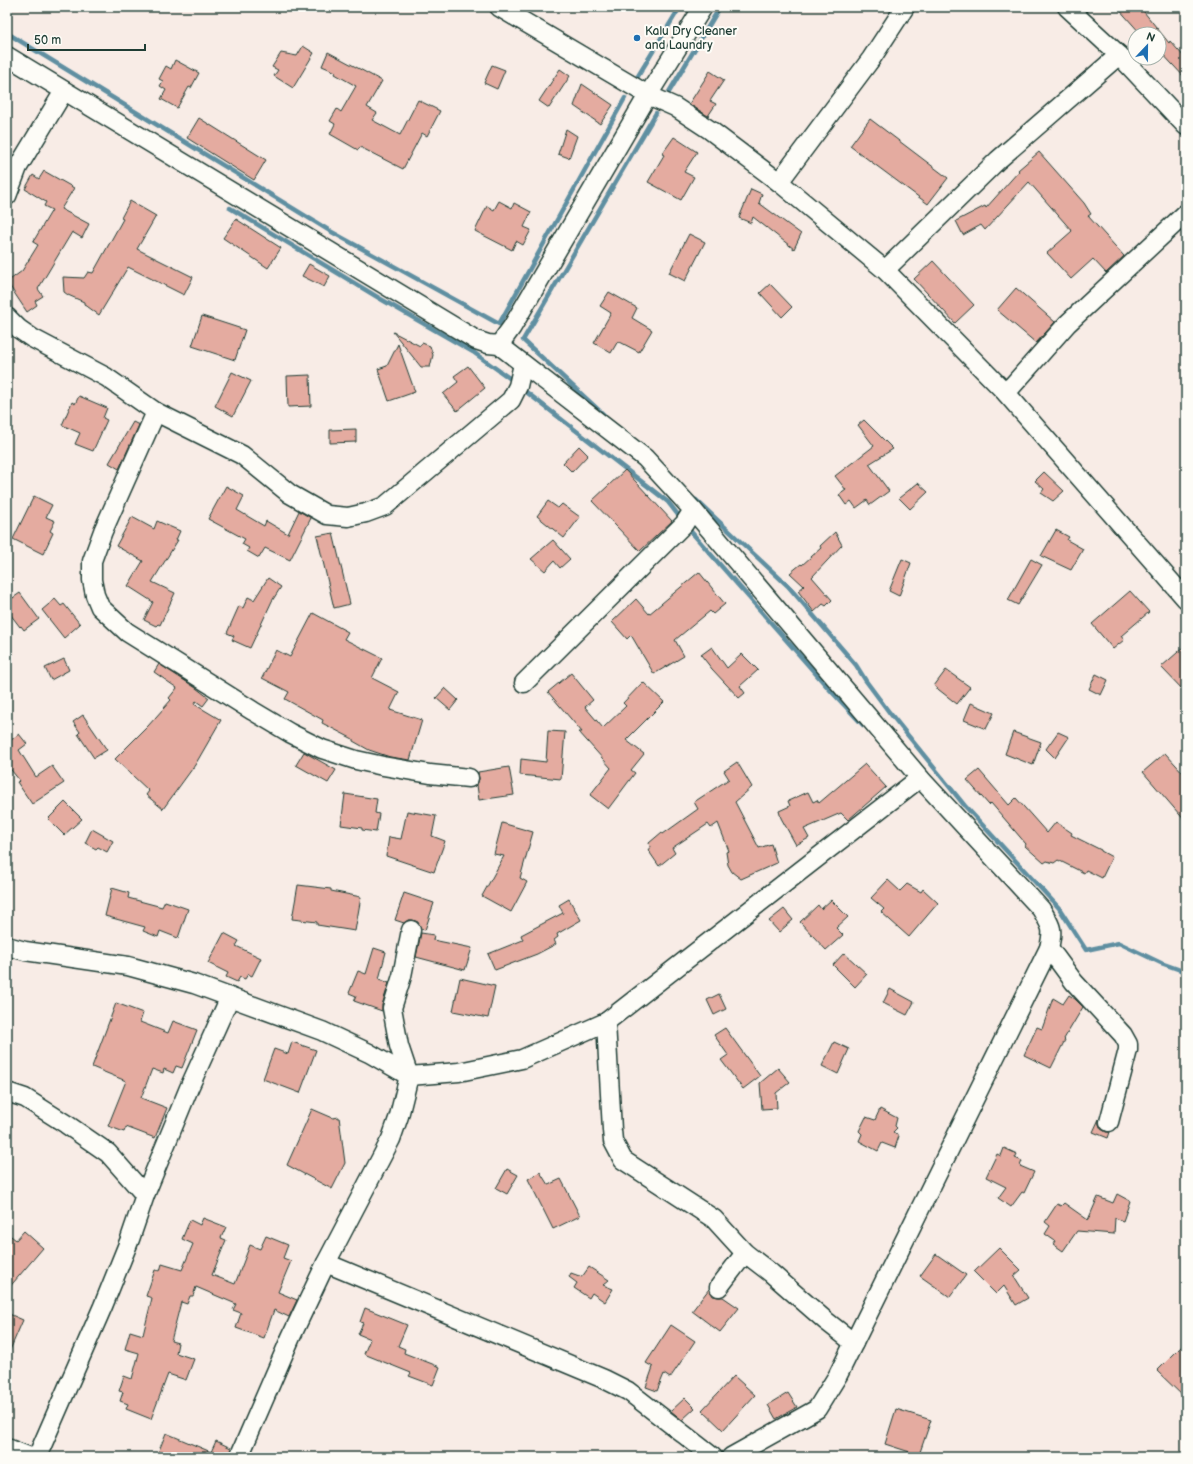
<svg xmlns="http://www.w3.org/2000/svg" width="1193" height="1464" viewBox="0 0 1193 1464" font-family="'Balsamiq Sans',sans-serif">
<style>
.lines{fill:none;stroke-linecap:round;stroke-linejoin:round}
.stream{stroke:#5f8fa1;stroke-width:4.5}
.building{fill:#e4aba0;stroke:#1f3d34}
.minor-casing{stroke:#1f3d34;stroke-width:21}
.minor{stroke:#fdfcf7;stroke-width:18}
.poi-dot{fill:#1f6fb2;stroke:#fdfcf7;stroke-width:1.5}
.labels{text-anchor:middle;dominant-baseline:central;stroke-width:4;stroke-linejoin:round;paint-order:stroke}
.poi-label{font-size:12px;fill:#1f3d34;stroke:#fdfcf7;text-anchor:start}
</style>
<rect width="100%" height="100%" fill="#f8ece6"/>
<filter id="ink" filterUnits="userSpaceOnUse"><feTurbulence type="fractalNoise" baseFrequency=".025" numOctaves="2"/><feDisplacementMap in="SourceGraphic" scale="8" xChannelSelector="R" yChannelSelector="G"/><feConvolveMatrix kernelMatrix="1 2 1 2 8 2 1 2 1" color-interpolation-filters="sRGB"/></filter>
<g filter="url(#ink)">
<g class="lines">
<g class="stream">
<path d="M7,33L330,231L499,324L625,98"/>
<path d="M635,81L680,7"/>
<path d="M666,97L720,7"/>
<path d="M230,208L379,298L473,352L512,380"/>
<path d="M525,391L668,502L682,520"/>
<path d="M604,415L523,340L656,113"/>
<path d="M696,500L788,586L856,665L866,681L889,712L965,806L1059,908L1086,950L1119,943L1161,963L1186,972"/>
<path d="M686,526L831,691L863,725"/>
</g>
</g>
<g class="building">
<path d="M1117,7H1140L1169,43L1170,41L1186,59V79L1159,50V34H1141Z"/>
<path d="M303,46L314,53L293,88L274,76L278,70L272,67L281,53L297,56Z"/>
<path d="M328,52L382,81L367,107L377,113L372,120L400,135L418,100L440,111L427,136L422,133L403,169L360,147L358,150L330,134L335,124L330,121L337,109L341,112L356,86L335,74L336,72L322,66Z"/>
<path d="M175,60L199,73L191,88L189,87L177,108L161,99L166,90L160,86L163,81L159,79L166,66L171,69Z"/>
<path d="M492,65L505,70L497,89L484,83Z"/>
<path d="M560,69L570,76L549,108L539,101Z"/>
<path d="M710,71L724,80L710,101L716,104L708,116L689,104Z"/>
<path d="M582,84L613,105L600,124L574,106Z"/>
<path d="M199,118L266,160L254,180L187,138Z"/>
<path d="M870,119L948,178L928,204L850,146Z"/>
<path d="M566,129L577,136L569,158L558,154Z"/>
<path d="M674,137L697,152L684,172L694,177L681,200L648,182L664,155L662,154Z"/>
<path d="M1039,152L1084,203L1091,214L1088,216L1124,256L1106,273L1093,259L1071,279L1047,253L1072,231L1029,182L985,230L981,225L963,235L956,221L985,206L986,208L1019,171L1018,170Z"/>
<path d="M44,171L74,188L61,209L89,224L82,238L72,232L38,289L43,296L35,301L37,305L27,312L7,282L22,271L38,245L33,242L52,210L44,206L46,202L25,189L33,175L39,179Z"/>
<path d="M751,189L762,194L759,203L801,234L794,249L753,217L751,223L739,218Z"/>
<path d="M130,201L156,216L137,249L193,277L184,295L128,267L99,315L84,304V302L68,295L64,292L63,277L84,278L88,272L93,273L123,219L121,218Z"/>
<path d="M499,201L512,208L514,203L531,212L524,227L531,230L523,245L516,241L512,250L475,231L487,206L494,210Z"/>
<path d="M236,219L281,248L268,268L223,238Z"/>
<path d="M689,234L705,242L685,281L669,273Z"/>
<path d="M933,261L974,305L955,323L914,279Z"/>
<path d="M309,264L330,276L324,287L302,276Z"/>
<path d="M770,284L792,307L782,317L760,293Z"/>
<path d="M1016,288L1055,322L1036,343L997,310Z"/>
<path d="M609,292L637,308L632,318L652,330L639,352L618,341L611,353L594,343L611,313L600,306Z"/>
<path d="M202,316L245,330L235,360L192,346Z"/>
<path d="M393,332L420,346L422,343L430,346L433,355L430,367H421Z"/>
<path d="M398,344L415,392L389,401L378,369L387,366Z"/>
<path d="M468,366L485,388L457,411L443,394L458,382L454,376Z"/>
<path d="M232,372L251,381L233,416L215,406Z"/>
<path d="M310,375L311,406L288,407L287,376Z"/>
<path d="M79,396L107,408L103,418L107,420L93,451L75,444L80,433L62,425L72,402L75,404Z"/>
<path d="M864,420L893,449L869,464L889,491L870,505L867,500L856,508L851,501L846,505L839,495L846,490L835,476L874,446L858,425Z"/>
<path d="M133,422L139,425L119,469L109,463Z"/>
<path d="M356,429V442L330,443V430Z"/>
<path d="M579,446L588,455L572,472L563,463Z"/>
<path d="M625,470L672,521L640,551L592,501Z"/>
<path d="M1044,472L1064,491L1053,501L1041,493L1044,489L1035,481Z"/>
<path d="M918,483L928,492L910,509L899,498Z"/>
<path d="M226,486L244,496L237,510L264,526L266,521L288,534L299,511L311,518L290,560L265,548L259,558L247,551L249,548L242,544L245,539L208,519Z"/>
<path d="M34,496L52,505L46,517L55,521L50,531L53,533L43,554L13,539Z"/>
<path d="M548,501L558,508L562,504L580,517L564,538L537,516Z"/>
<path d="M132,517L154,529L157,521L180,531L176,540H178L152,582L175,593L160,625L158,624L156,626L144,620L153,602L128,586L143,561L116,546Z"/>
<path d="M1056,530L1069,537L1067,540L1083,549L1071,570L1041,556Z"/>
<path d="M835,532L842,545L812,577L832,600L826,606L823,604L814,612L798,591L804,586L790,573L801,564L802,565L821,548L820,546Z"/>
<path d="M333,533L350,604L334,608L317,536Z"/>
<path d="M553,540L570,559L560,568L554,561L545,571L531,559Z"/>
<path d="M902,559L911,563L899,596L889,591Z"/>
<path d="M1031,559L1042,565L1018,605L1008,600Z"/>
<path d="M699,572L725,604L713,614L710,611L675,640L684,656L654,674L631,635L627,639L612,622L636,599L649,614Z"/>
<path d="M268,578L281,587L272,601L250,648L232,640L234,636L227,633L239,606L243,608L248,597L254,600Z"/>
<path d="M1130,591L1149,612L1121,636L1124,640L1113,649L1092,624Z"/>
<path d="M20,593L39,619L24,630L21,626L20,627L7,610V602Z"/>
<path d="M55,599L61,606L64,604L80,624L64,638L42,610Z"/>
<path d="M313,613L348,632L344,639L382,658L372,678L399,692L390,710L422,720L410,760L390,757L369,750L353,741V739L322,723L323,720L285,699L289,692L262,678L276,650L290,657Z"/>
<path d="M1186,645V693L1161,667Z"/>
<path d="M712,647L727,668L742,654L758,670L740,686L745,693L739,698L712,669L701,655Z"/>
<path d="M64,659L69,670L51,680L45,668Z"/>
<path d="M159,664L196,688L209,698L203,706L196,701L194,704L221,720L195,765L163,809L146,795L149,791L115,759L148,726L171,700L169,698L177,688L154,672Z"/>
<path d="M946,670L970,687L957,704L934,686Z"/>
<path d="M571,673L593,700L585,707L603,728L626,706L623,703L643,682L664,702L626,740L644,754L631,770L635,773L608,809L590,795L611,768L579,732H582L548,692Z"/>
<path d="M1096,674L1108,680L1101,695L1089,689Z"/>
<path d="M445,688L458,700L450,710L436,698Z"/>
<path d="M971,703L994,713L986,729L964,720Z"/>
<path d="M83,715L107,750L94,758L78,734L80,732L73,722Z"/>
<path d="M548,731L565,732L561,779L520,775L521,759L546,762Z"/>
<path d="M1013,732L1041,742L1033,765L1005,754Z"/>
<path d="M1058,732L1069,737L1055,758L1046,749Z"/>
<path d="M19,734L27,744L19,750L36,777L52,766L64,783L32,804L17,782L20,781L7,765V735L11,740Z"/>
<path d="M304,752L336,770L328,783L296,765Z"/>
<path d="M1165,753L1186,776V822L1143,772Z"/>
<path d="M737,762L752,787L735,802L759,848L771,844L777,863L741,879L732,872L728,865L726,852L729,851L718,823L711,828L708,824L672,848L675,853L659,866L648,850L650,847L649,843L662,832L663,834L698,809L694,802L729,779L724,771Z"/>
<path d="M865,764L886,787L848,820L841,813L804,829L809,838L796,845L781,818L779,811L790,806L788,801L808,792L813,802L817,800L819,803Z"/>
<path d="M509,767L514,795L479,800L477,785L479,779L478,772Z"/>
<path d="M979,770L1009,805L1016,798L1047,833L1056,822L1072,833L1071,835L1101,850V851L1112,857L1102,878L1086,870L1084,873L1058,860L1054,863L1047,861L1044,863L1025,846L1026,844L991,803L989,805L967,780Z"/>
<path d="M345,794L377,799L375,813L379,814L376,832L362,830V828L341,825Z"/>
<path d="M65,802L82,819L64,835L48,819Z"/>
<path d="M407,811L436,816L432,836L445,841L434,872L386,856L389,837L401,839Z"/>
<path d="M502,823L533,832L520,878L527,882L511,912L482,896L504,856L494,854Z"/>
<path d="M92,829L113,841L107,852L98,847L96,849L85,843Z"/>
<path d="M888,880L900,891L907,884L921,892L923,889L938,903L909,937L881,912L884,909L871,898Z"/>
<path d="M298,885L331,889V891L361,897L355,931L317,925V922L292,919Z"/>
<path d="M112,888L129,893L128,898L162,907L165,901L188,909L178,938L160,931L158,937L143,931L145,927L105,916Z"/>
<path d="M404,893L434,903L425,930L421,929L418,922L413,920H408L404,923L395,920Z"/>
<path d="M569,899L581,920L557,934L558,937L554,940L556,944L537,954L495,970L488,954L523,940L521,935L563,913L559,905Z"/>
<path d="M831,900L848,917L836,928L843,935L826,950L800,922L818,905L821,909Z"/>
<path d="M784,909L793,920L779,932L769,921Z"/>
<path d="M224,933L239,941L236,946L261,958L252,976L248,974L245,979L240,977L237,982L226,977L228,973L208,963Z"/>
<path d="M421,933L434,935L433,940L472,948L465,970L416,957Z"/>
<path d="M374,948L386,952L379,979L389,983L382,1005V1011L354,1001L356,996L349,993L358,971L366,974Z"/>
<path d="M844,953L867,974L855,987L833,965Z"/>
<path d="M460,978L495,986L488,1018L453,1011Z"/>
<path d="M890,989L914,1002L907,1015L883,1003Z"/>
<path d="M719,994L726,1009L714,1015L707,1000Z"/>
<path d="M1069,995L1075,999L1083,1007L1064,1039L1065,1040L1051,1068L1024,1055L1037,1027L1042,1029L1053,998L1063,1004Z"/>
<path d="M116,1003L143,1013L140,1022L168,1033L173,1021L197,1030L182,1068L176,1066L173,1073L164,1069L163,1073L152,1069L141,1098L167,1108L155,1138L126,1127L124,1132L108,1126L126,1081L92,1067Z"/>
<path d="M725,1028L760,1076L743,1089L721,1060L728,1055L714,1035Z"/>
<path d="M292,1042L316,1050L300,1093L263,1079L274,1049L288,1054Z"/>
<path d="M834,1042L849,1049L838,1074L822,1066Z"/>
<path d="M778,1068L790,1082L776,1093L777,1108L762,1109L760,1083Z"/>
<path d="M312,1109L333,1118L339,1117L345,1163L332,1189L287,1165Z"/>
<path d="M880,1109L897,1118L895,1126L897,1128L893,1132L899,1136L895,1148L882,1143L878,1151L859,1141L862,1134L859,1131L866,1117L875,1120Z"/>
<path d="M1099,1119V1124L1101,1129L1106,1132H1110L1108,1138L1093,1132Z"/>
<path d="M1004,1148L1017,1154L1015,1158L1022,1161L1020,1166L1034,1172L1024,1193L1022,1192L1011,1207L998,1198L1006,1187L986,1177L997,1154L1001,1156Z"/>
<path d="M507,1169L518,1175L507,1194L496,1188Z"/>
<path d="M540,1172L548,1185L561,1179L580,1216L553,1229L528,1179Z"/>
<path d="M1117,1194L1130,1201L1123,1221L1115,1218L1114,1234L1077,1231L1063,1251L1053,1244L1055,1241L1045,1234L1050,1226L1045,1222L1057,1204L1061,1206L1064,1203L1088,1220L1098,1197L1113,1203Z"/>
<path d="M203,1218L226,1227L221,1238L226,1240L212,1275L235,1284L250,1245L260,1249L266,1236L288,1245L283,1258L291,1261L278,1292L297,1300L289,1317L274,1310L264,1338L236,1328L241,1313L233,1310L236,1304L196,1287L193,1296H190L187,1304L181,1302L171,1341L178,1343L176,1353L194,1359L186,1380L168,1374L151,1419L126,1409L128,1404L120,1401L123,1392L119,1391L124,1376L132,1379L139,1353L125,1349L130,1331L143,1335L152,1298L146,1296L155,1270L160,1271L162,1264L182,1270L193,1244L182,1239L190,1220L200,1225Z"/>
<path d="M24,1231L43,1248L7,1290V1233L16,1240Z"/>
<path d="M999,1248L1021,1270L1014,1276L1028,1298L1016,1305L1004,1286L996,1294L974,1272Z"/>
<path d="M936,1254L966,1275L950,1297L920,1276Z"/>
<path d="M589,1267L609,1280L603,1285L613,1289L605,1302L592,1293L589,1298L574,1288L577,1283L569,1277L571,1273L582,1277Z"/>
<path d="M709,1289L713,1296L718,1297H723L739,1308L720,1332L692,1311Z"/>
<path d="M365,1308L407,1325L398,1346L405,1349L404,1353L440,1367L433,1385L409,1376L411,1373L364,1354L370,1339L358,1334L363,1323L360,1322Z"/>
<path d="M7,1313L23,1320L7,1357Z"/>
<path d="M671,1325L695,1341L670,1378L664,1374L657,1391L646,1387L653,1367L646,1363Z"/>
<path d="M1186,1342V1399L1157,1371Z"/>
<path d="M734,1376L755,1395L723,1430L702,1410Z"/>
<path d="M788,1393L797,1407L776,1419L768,1405Z"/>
<path d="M685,1398L695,1408L682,1420L671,1411Z"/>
<path d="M896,1409L931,1420L919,1455L885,1444Z"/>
<path d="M166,1433L211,1452L216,1441L231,1448L229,1457H159L161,1454L158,1453Z"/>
</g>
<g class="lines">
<g class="minor-casing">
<g id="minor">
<path d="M499,7L648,95L675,107L710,130L779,182L885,270L1006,393L1186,599"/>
<path d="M1067,7L1119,55L1186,126"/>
<path d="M7,56L476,340L488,344L499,345L645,458L693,510L920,778L1041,909C1051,926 1054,928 1049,948L838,1375L817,1409L731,1457"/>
<path d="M779,182L871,59L905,7"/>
<path d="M7,196L18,167L64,91"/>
<path d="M885,270L998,160L1119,55"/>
<path d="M7,317L19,329L32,338L106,377L156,412L242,455L290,494L327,515L348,517L366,513L385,506L511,400L518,386L523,364"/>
<path d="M499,345L512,327L648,95L703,7"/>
<path d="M1006,393L1067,324L1186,213"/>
<path d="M156,412L103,531L92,561V580L95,595L100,607L127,632L253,711L290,733L322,749L356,760L383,766L430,774L469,778"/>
<path d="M524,683L684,524L693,510"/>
<path d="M7,946L25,951L128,966L194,984L322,1031L369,1053L409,1076L459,1072L522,1059L606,1022L920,778"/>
<path d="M1049,948L1074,982L1123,1035L1128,1044V1050L1109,1122"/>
<path d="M606,1022L612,1130L613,1141L623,1160L714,1219L745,1253L771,1273L826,1321L854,1343"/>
<path d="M7,1092L25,1098L66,1124L108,1153L145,1195"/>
<path d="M326,1263L604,1379L628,1391L713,1457"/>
<path d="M719,1287L745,1253"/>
<path d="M7,1448L30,1457"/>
<path d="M37,1457L103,1306L130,1239L145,1195L189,1088L230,997"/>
<path d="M239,1457L291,1337L326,1263L391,1139L399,1116L409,1076L399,1046L392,1008L402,976L411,930"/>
</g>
</g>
<use href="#minor" class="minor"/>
</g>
</g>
<circle class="poi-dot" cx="637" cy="38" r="4"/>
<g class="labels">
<g class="poi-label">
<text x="645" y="31">Kalu Dry Cleaner<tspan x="645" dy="14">and Laundry</tspan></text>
</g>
</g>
<rect width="1193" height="1464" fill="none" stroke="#fdfcf7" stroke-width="24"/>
<rect x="12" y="12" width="1169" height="1440" fill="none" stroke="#1f3d34" stroke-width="1.5" filter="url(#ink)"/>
<g transform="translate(1147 46) rotate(22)"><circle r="19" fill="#fdfcf7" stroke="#a4b0a9"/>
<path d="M0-3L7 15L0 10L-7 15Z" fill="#1f6fb2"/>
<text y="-6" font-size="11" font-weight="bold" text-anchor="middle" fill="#1f3d34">N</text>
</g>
<path d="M28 44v6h117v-6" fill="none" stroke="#1f3d34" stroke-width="2"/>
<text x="34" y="44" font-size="12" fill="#1f3d34" stroke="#fdfcf7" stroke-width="3" paint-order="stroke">50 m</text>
</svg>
